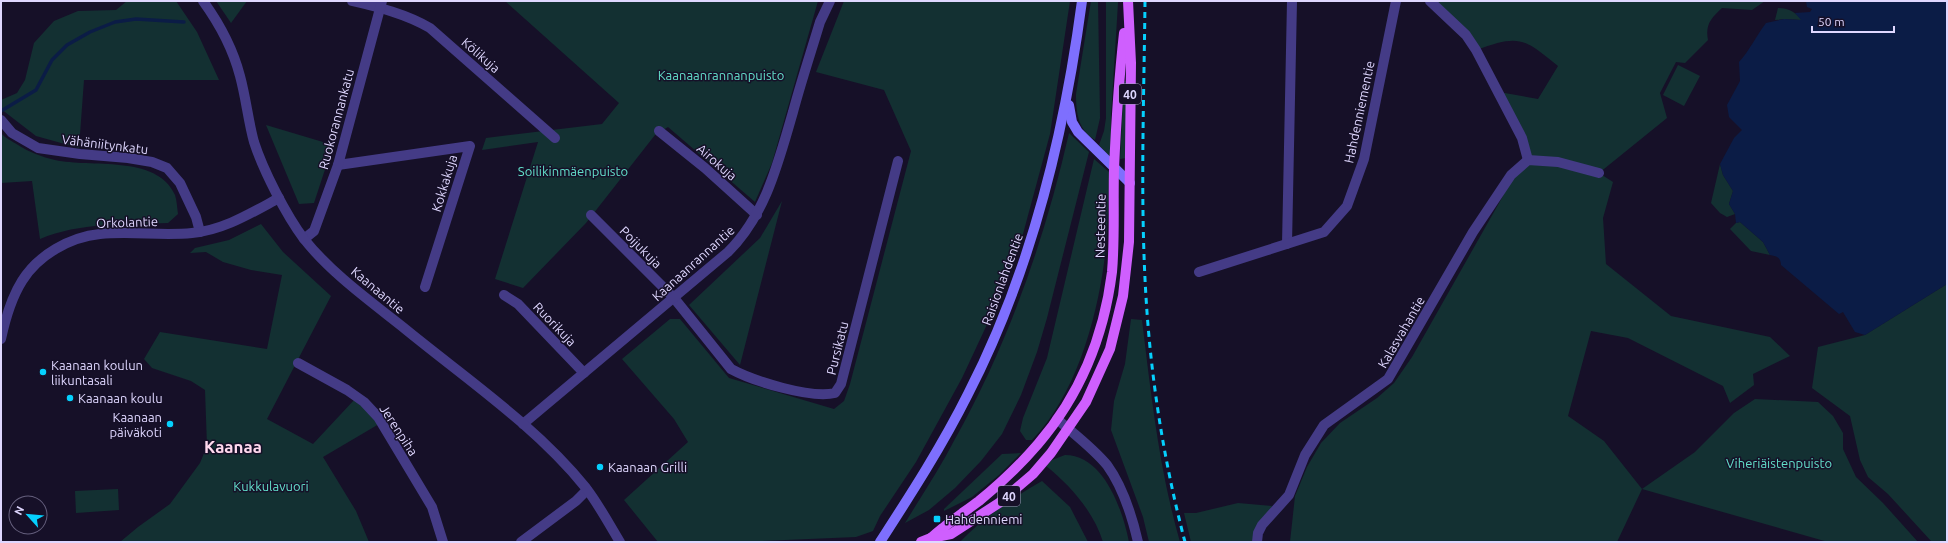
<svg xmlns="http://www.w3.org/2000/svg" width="1948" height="543" viewBox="0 0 1948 543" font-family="Ubuntu,sans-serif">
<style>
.green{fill:#133032}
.water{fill:#0b1c46}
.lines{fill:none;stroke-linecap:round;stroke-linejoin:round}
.stream{stroke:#0b1c46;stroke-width:3.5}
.minor{stroke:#443b86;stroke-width:10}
.tertiary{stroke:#443b86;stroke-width:10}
.secondary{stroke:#7e6ffe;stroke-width:10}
.primary{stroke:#cf5ffe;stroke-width:10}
.rail{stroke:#05d0fd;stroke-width:3;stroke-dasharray:6 5;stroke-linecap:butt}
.poi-dot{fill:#05d0fd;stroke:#161028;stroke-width:1.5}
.labels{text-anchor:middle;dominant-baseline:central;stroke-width:3;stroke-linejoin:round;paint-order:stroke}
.shield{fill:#161028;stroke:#a39bbe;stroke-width:1}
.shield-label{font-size:12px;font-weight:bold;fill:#dfd7ff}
.street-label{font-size:13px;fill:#dfd7ff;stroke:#161028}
.park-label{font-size:13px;fill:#62dfca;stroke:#161028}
.poi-label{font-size:13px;fill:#dfd7ff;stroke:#161028;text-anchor:start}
.district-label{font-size:17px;font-weight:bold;fill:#ffd9ee;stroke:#161028}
</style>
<rect width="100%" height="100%" fill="#161028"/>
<g class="green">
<path d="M127,1H176L197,32L219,80H84L79,148L36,136L1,109V100L17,93L25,80L34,43L54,21L78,11L116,10Z"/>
<path d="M216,1H247L231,23Z"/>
<path d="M505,1H818L772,163L755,202L668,127L655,135L586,223L523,288L495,279L538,142L482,150L486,138L602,124L619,103Z"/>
<path d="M844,1H1070L1050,134L1020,245L997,303L962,378L916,462L880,516L873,531L856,537L741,542H658L624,500L688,442L674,419L622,359L670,319H680L729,378L834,409L844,401L850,384L911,151L884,90L816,72Z"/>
<path d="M1091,1H1098L1100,118L1095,140C1078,130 1076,113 1076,94Z"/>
<path d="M1106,1H1118V3L1111,116V158L1099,145L1104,131L1106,118Z"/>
<path d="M1430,1H1765L1752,10L1722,8C1711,18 1705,25 1708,40L1685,63L1676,62L1660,93L1667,118L1599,173L1613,182L1603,218L1606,264L1671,316L1770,337L1790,356L1753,374L1754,385L1730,403L1723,386L1628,338L1591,331L1568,416L1604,441L1642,489L1695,452L1734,413L1755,399L1818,402L1833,416L1843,433V449L1856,477L1883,503L1918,542H1828L1642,489L1617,542H1290L1295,496L1307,467L1321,443L1340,423L1377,398L1394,383L1412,357L1503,196L1511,175L1528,160L1499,92L1538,99L1558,66C1523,38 1520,34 1476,50Z"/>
<path d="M1778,8C1789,8 1795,12 1802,20L1784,19L1775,20Z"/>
<path d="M1678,65L1700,76L1684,106L1663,95Z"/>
<path d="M1124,81H1127L1126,158L1120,159Z"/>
<path d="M266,125L333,145L314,203L299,204Z"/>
<path d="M1,133C5,138 12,141 18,145C29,152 42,157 55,160C90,168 157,154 175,195C177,201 177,208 178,214L168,223C125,225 80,222 40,239L32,181L1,183Z"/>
<path d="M1069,133L1089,152L1047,318L1037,352L1021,395L1002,434L981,461L955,488L929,510L905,523C922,495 940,468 955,439C1008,344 1045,239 1069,133Z"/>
<path d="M1094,159L1109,172C1108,202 1108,233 1104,263C1096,322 1075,396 1032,440H1026L1020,431L1023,418L1047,358Z"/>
<path d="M1720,164L1723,175L1733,191L1729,204L1735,214L1727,217L1720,213L1711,203Z"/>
<path d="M782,201L740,365L689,305L760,238Z"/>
<path d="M1740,222L1763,242L1770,255L1751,251L1730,229L1736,223Z"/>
<path d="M261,224L283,252L331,296L267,419L313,444L355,399L379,424L323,457L356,511L369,542H120L138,527L170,504L200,463L207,446L205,390L191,381L152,368L144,359L160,332L267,349L282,275L251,270L223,262L206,252L190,253L195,248L229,240Z"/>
<path d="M1947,284V542H1932L1888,494L1868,477L1860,460L1850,416L1812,388L1818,347L1865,335Z"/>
<path d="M1131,319L1142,320C1151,394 1159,469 1180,542H1149L1143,517L1111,430L1114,401L1125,364Z"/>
<path d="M1021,453L999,475L972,497L944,511V509L1002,454Z"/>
<path d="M1065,455C1104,455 1123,511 1129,542H1103C1094,512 1070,485 1046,466L1052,460Z"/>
<path d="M1042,481L1070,507L1088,542H960C979,521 1017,495 1042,481Z"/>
<path d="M118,489L119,510L76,513L75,491Z"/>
<path d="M1238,503L1272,506L1254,542H1191L1184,513H1196Z"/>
</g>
<path class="water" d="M1806,1H1947V284L1865,335L1855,332L1843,312L1839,314L1781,265C1781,258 1777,256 1770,255L1763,242L1740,222L1736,223L1735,214L1729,204L1733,191L1723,175L1720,164L1734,138L1742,130L1729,117L1727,105L1740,81L1739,62C1750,50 1756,36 1766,23L1784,19L1801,20L1795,13L1810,12L1812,9L1807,7Z"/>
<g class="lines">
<path class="stream" d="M1,111L36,90L52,60L67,45L90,32L115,22L136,19L184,22"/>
<g class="minor">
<path d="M352,1C378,7 406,14 430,28L555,138"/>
<path d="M1430,1L1466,35L1476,50L1522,138L1528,160"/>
<path d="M1,120L12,133L38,148L80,154L128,158L152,162L167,168L180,183L196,217L200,232"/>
<path d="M659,131L705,168L757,215"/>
<path d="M338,165L470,146L425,287"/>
<path d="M591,215L674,298L731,369C753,381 811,399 835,393L841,384L898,161"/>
<path d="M304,239L314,231L338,165L382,1"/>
<path d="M1287,244L1292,1"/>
<path d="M1199,272L1324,232L1347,206L1364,159L1396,1"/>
<path d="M504,295L518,304L584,373"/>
<path d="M1,339C5,320 12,297 22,281C38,255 70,237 100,234C131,231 162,236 192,233C224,230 251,213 279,198"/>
<path d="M298,363L347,390L364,402L378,417L432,507L443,542"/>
<path d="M523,424L728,252C766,214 778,163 793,112C801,82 811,52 820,22L830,1"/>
<path d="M521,542L576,501L587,490"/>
<path d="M1257,542L1258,533L1262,525L1289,495L1305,455L1324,425L1388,379L1473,232L1511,175L1528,160L1558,162L1599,173"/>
</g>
<g class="tertiary">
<path d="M203,1C219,23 233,49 240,76C246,98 248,120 254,142C263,170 286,215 304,239C331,273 370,301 404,328C465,378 536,426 586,488C599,505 609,524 620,542"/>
<path d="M1057,419C1074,434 1093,448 1107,465C1123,487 1132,516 1138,542"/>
</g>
<g class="secondary">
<path d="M1069,105L1072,122L1078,132L1130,183"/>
<path d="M880,542C911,494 942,446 968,394C1031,272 1064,137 1082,1"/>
</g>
<g class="primary">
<path d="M931,538C946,524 963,513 979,501C1000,484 1020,465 1038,444C1080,395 1104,336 1112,272C1115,238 1113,203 1114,169C1116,124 1119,78 1124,33"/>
<path d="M921,542L931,538L951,534L999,503L1033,474L1051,453L1086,402L1110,349L1123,296L1129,242L1131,63L1128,1"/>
</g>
<path class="rail" d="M1145,1C1144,100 1140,199 1146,297C1151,380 1164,462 1185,542"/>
</g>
<g class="poi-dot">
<circle cx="43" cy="372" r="4"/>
<circle cx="70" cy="398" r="4"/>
<circle cx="170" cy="424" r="4"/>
<circle cx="600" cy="467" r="4"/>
<rect x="933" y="515" width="8" height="8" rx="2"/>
</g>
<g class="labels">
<g class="shield">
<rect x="1119" y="84" width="22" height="20" rx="3"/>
<rect x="998" y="486" width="22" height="20" rx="3"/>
</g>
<g class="shield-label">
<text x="1130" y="94">40</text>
<text x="1009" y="496">40</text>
</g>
<g class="street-label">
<text transform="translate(481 55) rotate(41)">Kölikuja</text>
<text transform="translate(1359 112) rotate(-78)">Hahdenniementie</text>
<text transform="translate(336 119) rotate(-75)">Ruokorannankatu</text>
<text transform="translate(105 144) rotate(7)">Vähäniitynkatu</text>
<text transform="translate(717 162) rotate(41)">Airokuja</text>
<text transform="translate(444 183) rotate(-73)">Kokkakuja</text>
<text transform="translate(127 222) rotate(-2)">Orkolantie</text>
<text transform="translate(1100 226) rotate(-89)">Nesteentie</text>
<text transform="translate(641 247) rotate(45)">Poijukuja</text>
<text transform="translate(693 263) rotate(-42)">Kaanaanrannantie</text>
<text transform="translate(1002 279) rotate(-70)">Raisionlahdentie</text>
<text transform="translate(378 290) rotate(40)">Kaanaantie</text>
<text transform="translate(555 324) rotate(46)">Ruorikuja</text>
<text transform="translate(1401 332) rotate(-60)">Kalasvahantie</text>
<text transform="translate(837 348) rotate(-76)">Pursikatu</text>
<text transform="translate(399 430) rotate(57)">Jerenpiha</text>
</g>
<g class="park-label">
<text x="721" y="75">Kaanaanrannanpuisto</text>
<text x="573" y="171">Soilikinmäenpuisto</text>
<text x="1779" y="463">Viheriäistenpuisto</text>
<text x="271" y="486">Kukkulavuori</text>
</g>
<g class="poi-label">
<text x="51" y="365">Kaanaan koulun<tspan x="51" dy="15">liikuntasali</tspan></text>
<text x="78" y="398">Kaanaan koulu</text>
<text x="162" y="417" text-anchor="end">Kaanaan<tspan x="162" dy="15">päiväkoti</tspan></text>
<text x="608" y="467">Kaanaan Grilli</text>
<text x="945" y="519">Hahdenniemi</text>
</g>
<g class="district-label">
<text x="233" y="446">Kaanaa</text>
</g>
</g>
<rect width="1948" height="543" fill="none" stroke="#dfd7ff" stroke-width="4"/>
<g transform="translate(28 515) rotate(297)"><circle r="19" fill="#161028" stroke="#66607e"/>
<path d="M0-3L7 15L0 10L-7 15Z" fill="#05d0fd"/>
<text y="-6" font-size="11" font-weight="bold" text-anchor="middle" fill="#dfd7ff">N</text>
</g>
<path d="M1812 26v6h82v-6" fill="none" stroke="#dfd7ff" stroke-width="2"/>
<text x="1818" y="26" font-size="12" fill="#dfd7ff" stroke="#161028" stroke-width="3" paint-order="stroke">50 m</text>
</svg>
